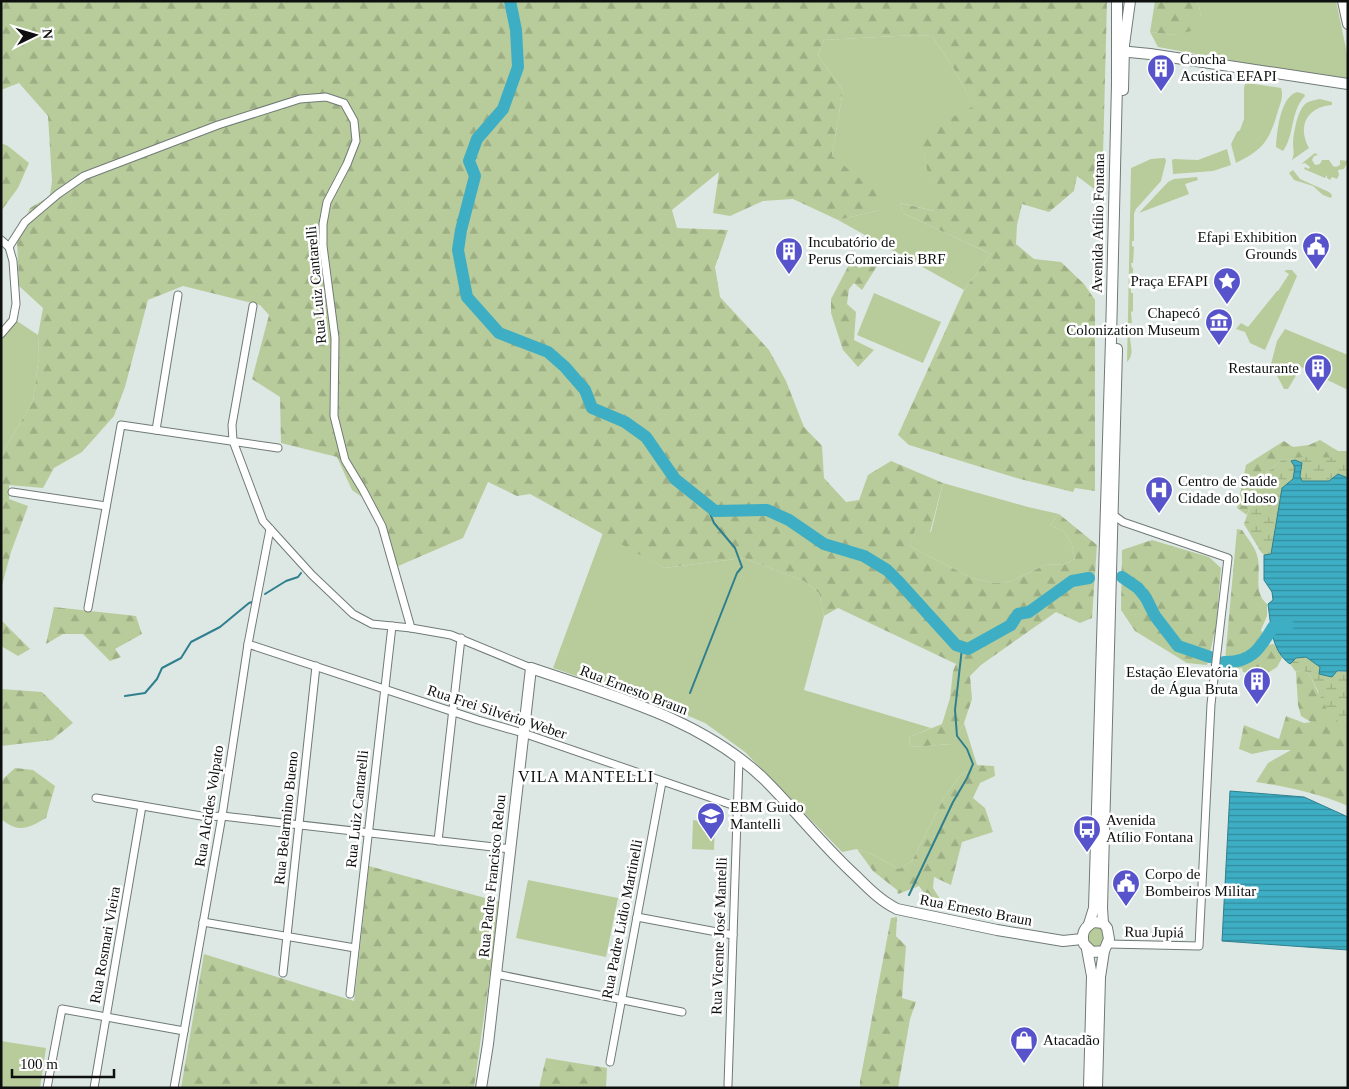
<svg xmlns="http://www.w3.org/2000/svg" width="1349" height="1089" viewBox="0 0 1349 1089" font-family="Georgia,serif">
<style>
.grass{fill:#b8cc9b}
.forest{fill:url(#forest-firs)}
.wetland{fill:url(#wetland-marsh)}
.water{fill:url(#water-rules);stroke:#2f7f8e}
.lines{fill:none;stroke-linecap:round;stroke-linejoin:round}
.stream{stroke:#2f7f8e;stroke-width:2}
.river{stroke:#3eaec4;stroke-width:12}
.street-casing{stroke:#707a76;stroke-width:9}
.secondary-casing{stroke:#707a76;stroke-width:12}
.street{stroke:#fff;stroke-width:7}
.secondary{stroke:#fff;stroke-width:10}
.labels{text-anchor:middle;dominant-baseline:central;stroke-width:5;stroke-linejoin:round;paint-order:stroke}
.poi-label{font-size:15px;fill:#0d100f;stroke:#fff;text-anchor:start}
.street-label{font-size:15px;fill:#0d100f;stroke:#fff}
.neighbourhood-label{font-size:16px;letter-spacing:1px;fill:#0d100f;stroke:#fff}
</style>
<defs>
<pattern id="forest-firs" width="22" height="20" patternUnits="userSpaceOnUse" patternTransform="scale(1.25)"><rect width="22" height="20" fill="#b8cc9b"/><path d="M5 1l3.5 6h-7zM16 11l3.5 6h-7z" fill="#9dae84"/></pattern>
<pattern id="wetland-marsh" width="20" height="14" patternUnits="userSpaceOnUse" patternTransform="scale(1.25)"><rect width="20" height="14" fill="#b8cc9b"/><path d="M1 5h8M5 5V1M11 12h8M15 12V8" fill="none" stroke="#9dae84"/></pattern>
<pattern id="water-rules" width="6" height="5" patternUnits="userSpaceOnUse" patternTransform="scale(1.25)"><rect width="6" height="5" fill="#3eaec4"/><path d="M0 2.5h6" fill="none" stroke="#328c9e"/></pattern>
</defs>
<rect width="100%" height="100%" fill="#dde8e4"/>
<g class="grass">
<path d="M1198,1H1336L1348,58V79L1343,81L1158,47L1150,32L1175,35L1201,16Z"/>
<path d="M915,35L932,36L953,67L967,94L977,105L924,151L935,211L900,203L903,213L991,254L964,290L838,220L880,210L832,156L843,90L818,55L824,40Z"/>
<path d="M1248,83L1281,88C1284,96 1280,104 1278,111C1269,141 1264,149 1236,163L1231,144L1237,132L1240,130L1244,119V88L1245,84Z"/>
<path d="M1297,92L1304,94L1305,96C1290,111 1295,135 1283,151L1276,147C1277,132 1280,97 1297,92Z"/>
<path d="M1320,99L1332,102V105C1307,107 1297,126 1309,148L1292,160C1295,153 1293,150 1293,142C1294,131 1297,112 1305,104C1309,101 1315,100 1320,99Z"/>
<path d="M1227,149L1231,165L1213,171L1173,174L1172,160L1174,159L1198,160Z"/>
<path d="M1315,153L1318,155L1314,156L1312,160L1315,165L1320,164L1322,160H1329L1333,166L1336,167L1340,165V160L1348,161L1344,169L1338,170L1339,175L1337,179L1332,177L1330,180L1327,178V175L1325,178L1304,169L1305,167L1309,169L1310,167L1305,163L1301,164Z"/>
<path d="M1163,158H1165L1166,161L1161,181L1136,209L1134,214V241H1132V246L1134,247L1133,263H1131L1132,268H1133V288H1131V293H1133V311L1131,312L1132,323H1129V329H1132V337H1130C1130,345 1135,354 1127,362L1131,168L1151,159Z"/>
<path d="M1293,170L1300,179L1329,192L1332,195L1331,198L1323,195L1313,186L1294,180L1289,173Z"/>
<path d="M1197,177L1198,180L1185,184L1189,194L1139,213L1168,182L1174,179Z"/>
<path d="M1287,270H1292L1297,276L1265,350L1250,343L1245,332L1236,329L1241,323L1248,327L1277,291H1278L1289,274L1284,271Z"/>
<path d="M874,293L941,322L923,363L857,335Z"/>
<path d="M17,321L38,335L39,356L33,401L1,456V339Z"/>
<path d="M1285,329L1348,355V390L1301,367L1288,389H1284L1271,364L1277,341Z"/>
<path d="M943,483L1028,507L1059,514L1050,525L1065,532L1072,545L1075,559L1062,565L1047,564L1012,581L995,583L972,578L909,546L916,527L931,532Z"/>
<path d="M603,533L664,568L744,558L804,581L819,593L824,616L804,690L931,728L909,737L910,747L952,744L964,723L977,765L959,777L944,798L912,861L899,869L872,854L857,849L842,852L745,752L705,723L677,711L553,668Z"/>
<path d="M693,820L715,824L714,850L692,849Z"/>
<path d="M528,880L618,898L606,957L516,938Z"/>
<path d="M1093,925L1102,928L1104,938L1101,946L1094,947L1090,944L1087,935Z"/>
<path d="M1,1041L46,1048L40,1088H1Z"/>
</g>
<g class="forest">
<path d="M1,1H1107L1102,195L1077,176L1074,191L1049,212L1022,204L1017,225L1016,244L1034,259L1061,262L1084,284L1095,300V491L1075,488L1073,492L1020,479L909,445L898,435L964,290L991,254L903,213L900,203L934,211L924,152L911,138L976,105L967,94L953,67L932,36L915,35L824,40L818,55L843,90L832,156L884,198L880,210L838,220L793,199L763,201L730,216L713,213L719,172L672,210L677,228L728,230L715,267L720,297L769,350L786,381L804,427L822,446L824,478L846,502L859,500L868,475L891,461L943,483L930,532L916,528L909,546L972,578L995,583L1012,581L1047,564L1062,565L1075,559L1072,545L1065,532L1050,525L1059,514L1097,545L1092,618L1080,623L1056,612L981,665L970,676L972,699L964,723L952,744L910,747L909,737L942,724L950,698L953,671L956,664L838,608L824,616L819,593L804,581L744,558L664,568L530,494L517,496L488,482L463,538L396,567L389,540L366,500L352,490L337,457L281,443L280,397L252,379L269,315L260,305L183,286L148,300L125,387L114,416L82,452L54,468L43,488L9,485V499L28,506L11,552L1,589V456L33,401L39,356L38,335L43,308L19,286L17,240L30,208L50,196L52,181L48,116L19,83L1,90Z"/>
<path d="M1155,1H1198L1201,16L1191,31L1175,35L1150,32Z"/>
<path d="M1,143L8,146L29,163L18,188L1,211Z"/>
<path d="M851,261L859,268L873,263L877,266L862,290L854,283L849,289L847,304L856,312L854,340L874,350L858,367L843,350L831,313V299Z"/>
<path d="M1320,440L1338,451H1348V458L1283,459L1260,478L1247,515L1237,508L1246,465L1284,441L1293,447L1309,445Z"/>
<path d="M1237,529L1242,530C1248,539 1256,548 1258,559C1261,575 1253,592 1267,604V616L1261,630L1266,639V645L1274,644L1282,658L1277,667L1254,682L1256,675L1243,672L1242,668L1224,671Z"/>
<path d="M1152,540L1209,557L1221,568L1216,627L1207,665L1187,663L1135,631L1121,610L1122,550Z"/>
<path d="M54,607L136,616L142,634L115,649L121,657L110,661L83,634H63L46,644Z"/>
<path d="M1,620L30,649L18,656L1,646Z"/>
<path d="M1303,670L1310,675L1318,693L1344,721L1348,723V806C1318,793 1287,787 1256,782L1268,763L1291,750H1271L1252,754L1239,749L1244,725L1279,739L1286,716L1304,723L1311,722L1301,716L1298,705L1296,672Z"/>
<path d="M1,689L42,692L73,723L52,740L1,746Z"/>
<path d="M977,765L994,766L995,776L980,783L973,798L985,808L993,832L962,842L951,885L934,877L933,888L946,908L933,905L919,886L898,894L897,890L873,871L857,849L872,854L899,869L912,861L944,798L959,777Z"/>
<path d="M15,768L33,770L55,786L46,818C28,828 20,834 1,819V785L3,779Z"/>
<path d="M369,866L500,902L474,1088H181L204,954L354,1001Z"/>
<path d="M897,917L896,936L906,946L902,998L916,1002L910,1019L898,1088H860V1081L891,918Z"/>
<path d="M546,1058L607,1068L606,1088H539Z"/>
</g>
<g class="wetland">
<path d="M1304,457L1348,458V478L1338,474L1329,481H1302L1295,467L1293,479L1282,488L1271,554L1264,555L1261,552L1244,524L1260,478L1283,459Z"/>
<path d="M1306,657L1320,667L1319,674L1348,671V723L1344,721L1340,723L1328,712L1310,675L1303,670L1296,672L1290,664L1296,658Z"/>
</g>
<g class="water">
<path d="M1295,460L1302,463L1300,476L1302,481H1329L1338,474L1348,478V671H1337L1332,677L1319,674L1320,667L1306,657L1296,658L1290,664C1271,651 1271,625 1268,604L1273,600L1272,592L1264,580V555L1271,554L1282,488L1293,479L1295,467L1291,461Z"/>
<path d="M1230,791L1304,797L1348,817V950L1222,941Z"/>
</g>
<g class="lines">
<g class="stream">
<path d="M265,594L286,581L298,577L301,573"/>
<path d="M690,693L737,573L742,567L735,548L714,523L706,504"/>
<path d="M125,696L145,693L157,679L162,668L181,658L191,642L220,627L249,603L255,601"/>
<path d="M909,895L953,802L967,778L973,764L967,749L957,736L955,710L962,648"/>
</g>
<g class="river">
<path d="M510,1L516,30L518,67L503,109L477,139L469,161L475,176L461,230L458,250L467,297L499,333L548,352L565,367L585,390L592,408L625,422L646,437L675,479L715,511L767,510L789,520L824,544L864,556L887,570L899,582L956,645L968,649L1011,625L1018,614L1029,612L1072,581L1089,578"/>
<path d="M1122,577L1138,588L1146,598L1155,616L1178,646L1210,657"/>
<path d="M1224,662C1251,663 1260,649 1273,627L1288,625"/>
</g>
<g class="street-casing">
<g id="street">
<path d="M1,240L9,247L13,261L16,304L13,320L1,334"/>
<path d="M9,247L25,222L58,194L84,176L218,125L300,99L326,97L344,103L354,121L356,141L347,164L327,202L323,224V246L335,338L334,416L345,460L363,490L382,526L411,628"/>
<path d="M253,306L232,425L233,441L263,521L312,575L353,614L372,624L411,628L451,635L531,668"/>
<path d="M156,430L178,295"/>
<path d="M12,492L106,506"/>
<path d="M88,608L121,425L278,448"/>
<path d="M248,644L478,720L523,733L738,807"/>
<path d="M96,798L207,817L222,816L511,849"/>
<path d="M438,841L461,638"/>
<path d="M637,917L733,935"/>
<path d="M203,922L355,948"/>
<path d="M1108,944L1199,946L1211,704L1228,558L1123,522L1112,514"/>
<path d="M283,973L316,666"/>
<path d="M496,974L682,1012"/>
<path d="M350,994L392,626"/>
<path d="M610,1062L662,782"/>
<path d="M728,1085L739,759"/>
<path d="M47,1088L62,1009L184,1031"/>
<path d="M94,1088L142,806"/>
<path d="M174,1088L222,816L248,644L270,529"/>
</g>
</g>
<g class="secondary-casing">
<g id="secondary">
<path d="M1343,1L1348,24"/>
<path d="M1119,51L1150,54L1348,84"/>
<path d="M1123,90L1124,45L1130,1"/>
<path d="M1103,923L1102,908L1117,349"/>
<path d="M1089,924L1094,908L1095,876L1111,339L1117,84V1"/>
<path d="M1087,949L1092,976L1089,1088"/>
<path d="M481,1088L488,1044L531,668C612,696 701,718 765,780C796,811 823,846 856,876C869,889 881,901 897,909L997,930L1063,941L1082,939"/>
<path d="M1097,1088L1100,977L1104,951L1109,939L1107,928L1103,923L1094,922C1084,927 1081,934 1084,944L1092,952L1104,951"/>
</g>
</g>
<use href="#street" class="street"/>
<use href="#secondary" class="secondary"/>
</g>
<defs>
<g id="building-pin" transform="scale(1.4375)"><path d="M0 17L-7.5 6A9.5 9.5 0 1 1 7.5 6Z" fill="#5653cb" stroke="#fff"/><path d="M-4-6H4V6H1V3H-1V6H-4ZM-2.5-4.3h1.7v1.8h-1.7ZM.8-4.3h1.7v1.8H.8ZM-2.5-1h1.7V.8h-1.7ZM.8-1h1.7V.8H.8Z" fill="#fff"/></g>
<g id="civic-pin" transform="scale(1.4375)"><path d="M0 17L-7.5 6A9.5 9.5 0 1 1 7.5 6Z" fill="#5653cb" stroke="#fff"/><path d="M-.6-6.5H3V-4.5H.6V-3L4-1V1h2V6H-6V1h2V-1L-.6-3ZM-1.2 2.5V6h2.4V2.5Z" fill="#fff"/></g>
<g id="sight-pin" transform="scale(1.4375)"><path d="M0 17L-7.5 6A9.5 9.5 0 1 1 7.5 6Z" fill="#5653cb" stroke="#fff"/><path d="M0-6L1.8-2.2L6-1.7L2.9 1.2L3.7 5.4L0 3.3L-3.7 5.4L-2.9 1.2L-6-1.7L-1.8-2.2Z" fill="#fff"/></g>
<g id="museum-pin" transform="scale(1.4375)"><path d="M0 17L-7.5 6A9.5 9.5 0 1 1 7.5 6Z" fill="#5653cb" stroke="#fff"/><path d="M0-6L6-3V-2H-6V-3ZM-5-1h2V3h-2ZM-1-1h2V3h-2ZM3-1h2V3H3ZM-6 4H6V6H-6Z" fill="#fff"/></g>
<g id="hospital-pin" transform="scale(1.4375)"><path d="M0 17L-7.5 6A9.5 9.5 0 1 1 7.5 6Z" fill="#5653cb" stroke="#fff"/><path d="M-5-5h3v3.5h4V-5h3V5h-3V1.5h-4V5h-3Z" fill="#fff"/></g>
<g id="school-pin" transform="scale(1.4375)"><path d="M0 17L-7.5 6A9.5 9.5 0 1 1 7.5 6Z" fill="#5653cb" stroke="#fff"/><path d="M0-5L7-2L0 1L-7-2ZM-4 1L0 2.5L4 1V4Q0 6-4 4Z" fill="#fff"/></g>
<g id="bus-pin" transform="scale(1.4375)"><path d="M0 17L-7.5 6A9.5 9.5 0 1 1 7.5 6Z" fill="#5653cb" stroke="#fff"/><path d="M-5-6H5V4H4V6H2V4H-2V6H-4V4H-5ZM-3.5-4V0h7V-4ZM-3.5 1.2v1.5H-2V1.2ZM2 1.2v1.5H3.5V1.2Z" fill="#fff"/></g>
<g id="shop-pin" transform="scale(1.4375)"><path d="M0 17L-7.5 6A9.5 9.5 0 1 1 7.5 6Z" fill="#5653cb" stroke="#fff"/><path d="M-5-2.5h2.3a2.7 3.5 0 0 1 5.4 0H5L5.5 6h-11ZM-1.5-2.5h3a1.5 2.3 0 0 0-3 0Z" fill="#fff"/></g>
</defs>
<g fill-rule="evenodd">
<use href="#building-pin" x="1161" y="68"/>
<use href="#civic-pin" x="1316" y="246"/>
<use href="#building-pin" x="789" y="251"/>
<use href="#sight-pin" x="1227" y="281"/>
<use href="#museum-pin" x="1219" y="322"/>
<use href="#building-pin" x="1318" y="368"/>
<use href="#hospital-pin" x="1159" y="490"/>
<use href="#building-pin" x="1257" y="681"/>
<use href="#school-pin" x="711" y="816"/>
<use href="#bus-pin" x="1087" y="829"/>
<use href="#civic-pin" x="1126" y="883"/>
<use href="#shop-pin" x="1024" y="1040"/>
</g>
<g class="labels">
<g class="poi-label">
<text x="1180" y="59">Concha<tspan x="1180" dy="17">Acústica EFAPI</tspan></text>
<text x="1297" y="237" text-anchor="end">Efapi Exhibition<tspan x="1297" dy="17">Grounds</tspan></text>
<text x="808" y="242">Incubatório de<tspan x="808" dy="17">Perus Comerciais BRF</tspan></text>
<text x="1208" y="281" text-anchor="end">Praça EFAPI</text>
<text x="1200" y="313" text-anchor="end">Chapecó<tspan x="1200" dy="17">Colonization Museum</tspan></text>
<text x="1299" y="368" text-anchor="end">Restaurante</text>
<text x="1178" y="481">Centro de Saúde<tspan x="1178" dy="17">Cidade do Idoso</tspan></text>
<text x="1238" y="672" text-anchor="end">Estação Elevatória<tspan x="1238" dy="17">de Água Bruta</tspan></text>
<text x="730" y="807">EBM Guido<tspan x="730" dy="17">Mantelli</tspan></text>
<text x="1106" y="820">Avenida<tspan x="1106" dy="17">Atílio Fontana</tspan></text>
<text x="1145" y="874">Corpo de<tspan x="1145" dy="17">Bombeiros Militar</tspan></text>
<text x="1043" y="1040">Atacadão</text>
</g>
<g class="street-label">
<text transform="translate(1098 223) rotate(-89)">Avenida Atílio Fontana</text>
<text transform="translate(316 285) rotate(-95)">Rua Luiz Cantarelli</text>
<text transform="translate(634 690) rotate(21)">Rua Ernesto Braun</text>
<text transform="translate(497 712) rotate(18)">Rua Frei Silvério Weber</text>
<text transform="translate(209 806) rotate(-81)">Rua Alcides Volpato</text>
<text transform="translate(357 809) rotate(-84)">Rua Luiz Cantarelli</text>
<text transform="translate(286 818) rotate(-84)">Rua Belarmino Bueno</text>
<text transform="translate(492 876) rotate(-84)">Rua Padre Francisco Relou</text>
<text transform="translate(976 910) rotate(11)">Rua Ernesto Braun</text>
<text transform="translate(622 919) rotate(-79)">Rua Padre Lidio Martinelli</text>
<text transform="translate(1154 932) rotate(1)">Rua Jupiá</text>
<text transform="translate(719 936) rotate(-88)">Rua Vicente José Mantelli</text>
<text transform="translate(105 945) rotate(-80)">Rua Rosmari Vieira</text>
</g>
<g class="neighbourhood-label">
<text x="586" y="776">VILA MANTELLI</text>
</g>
</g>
<rect width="1349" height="1089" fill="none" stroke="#0d100f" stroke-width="5"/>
<g transform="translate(35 35) rotate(85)" stroke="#ffffff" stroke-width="4" paint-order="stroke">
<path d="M0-4L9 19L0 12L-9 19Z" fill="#0d100f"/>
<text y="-8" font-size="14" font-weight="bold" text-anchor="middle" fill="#0d100f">N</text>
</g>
<path d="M12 1069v8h102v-8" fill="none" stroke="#0d100f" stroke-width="2.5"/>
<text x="20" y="1069" font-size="15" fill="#0d100f" stroke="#ffffff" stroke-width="4" paint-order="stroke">100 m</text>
</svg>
